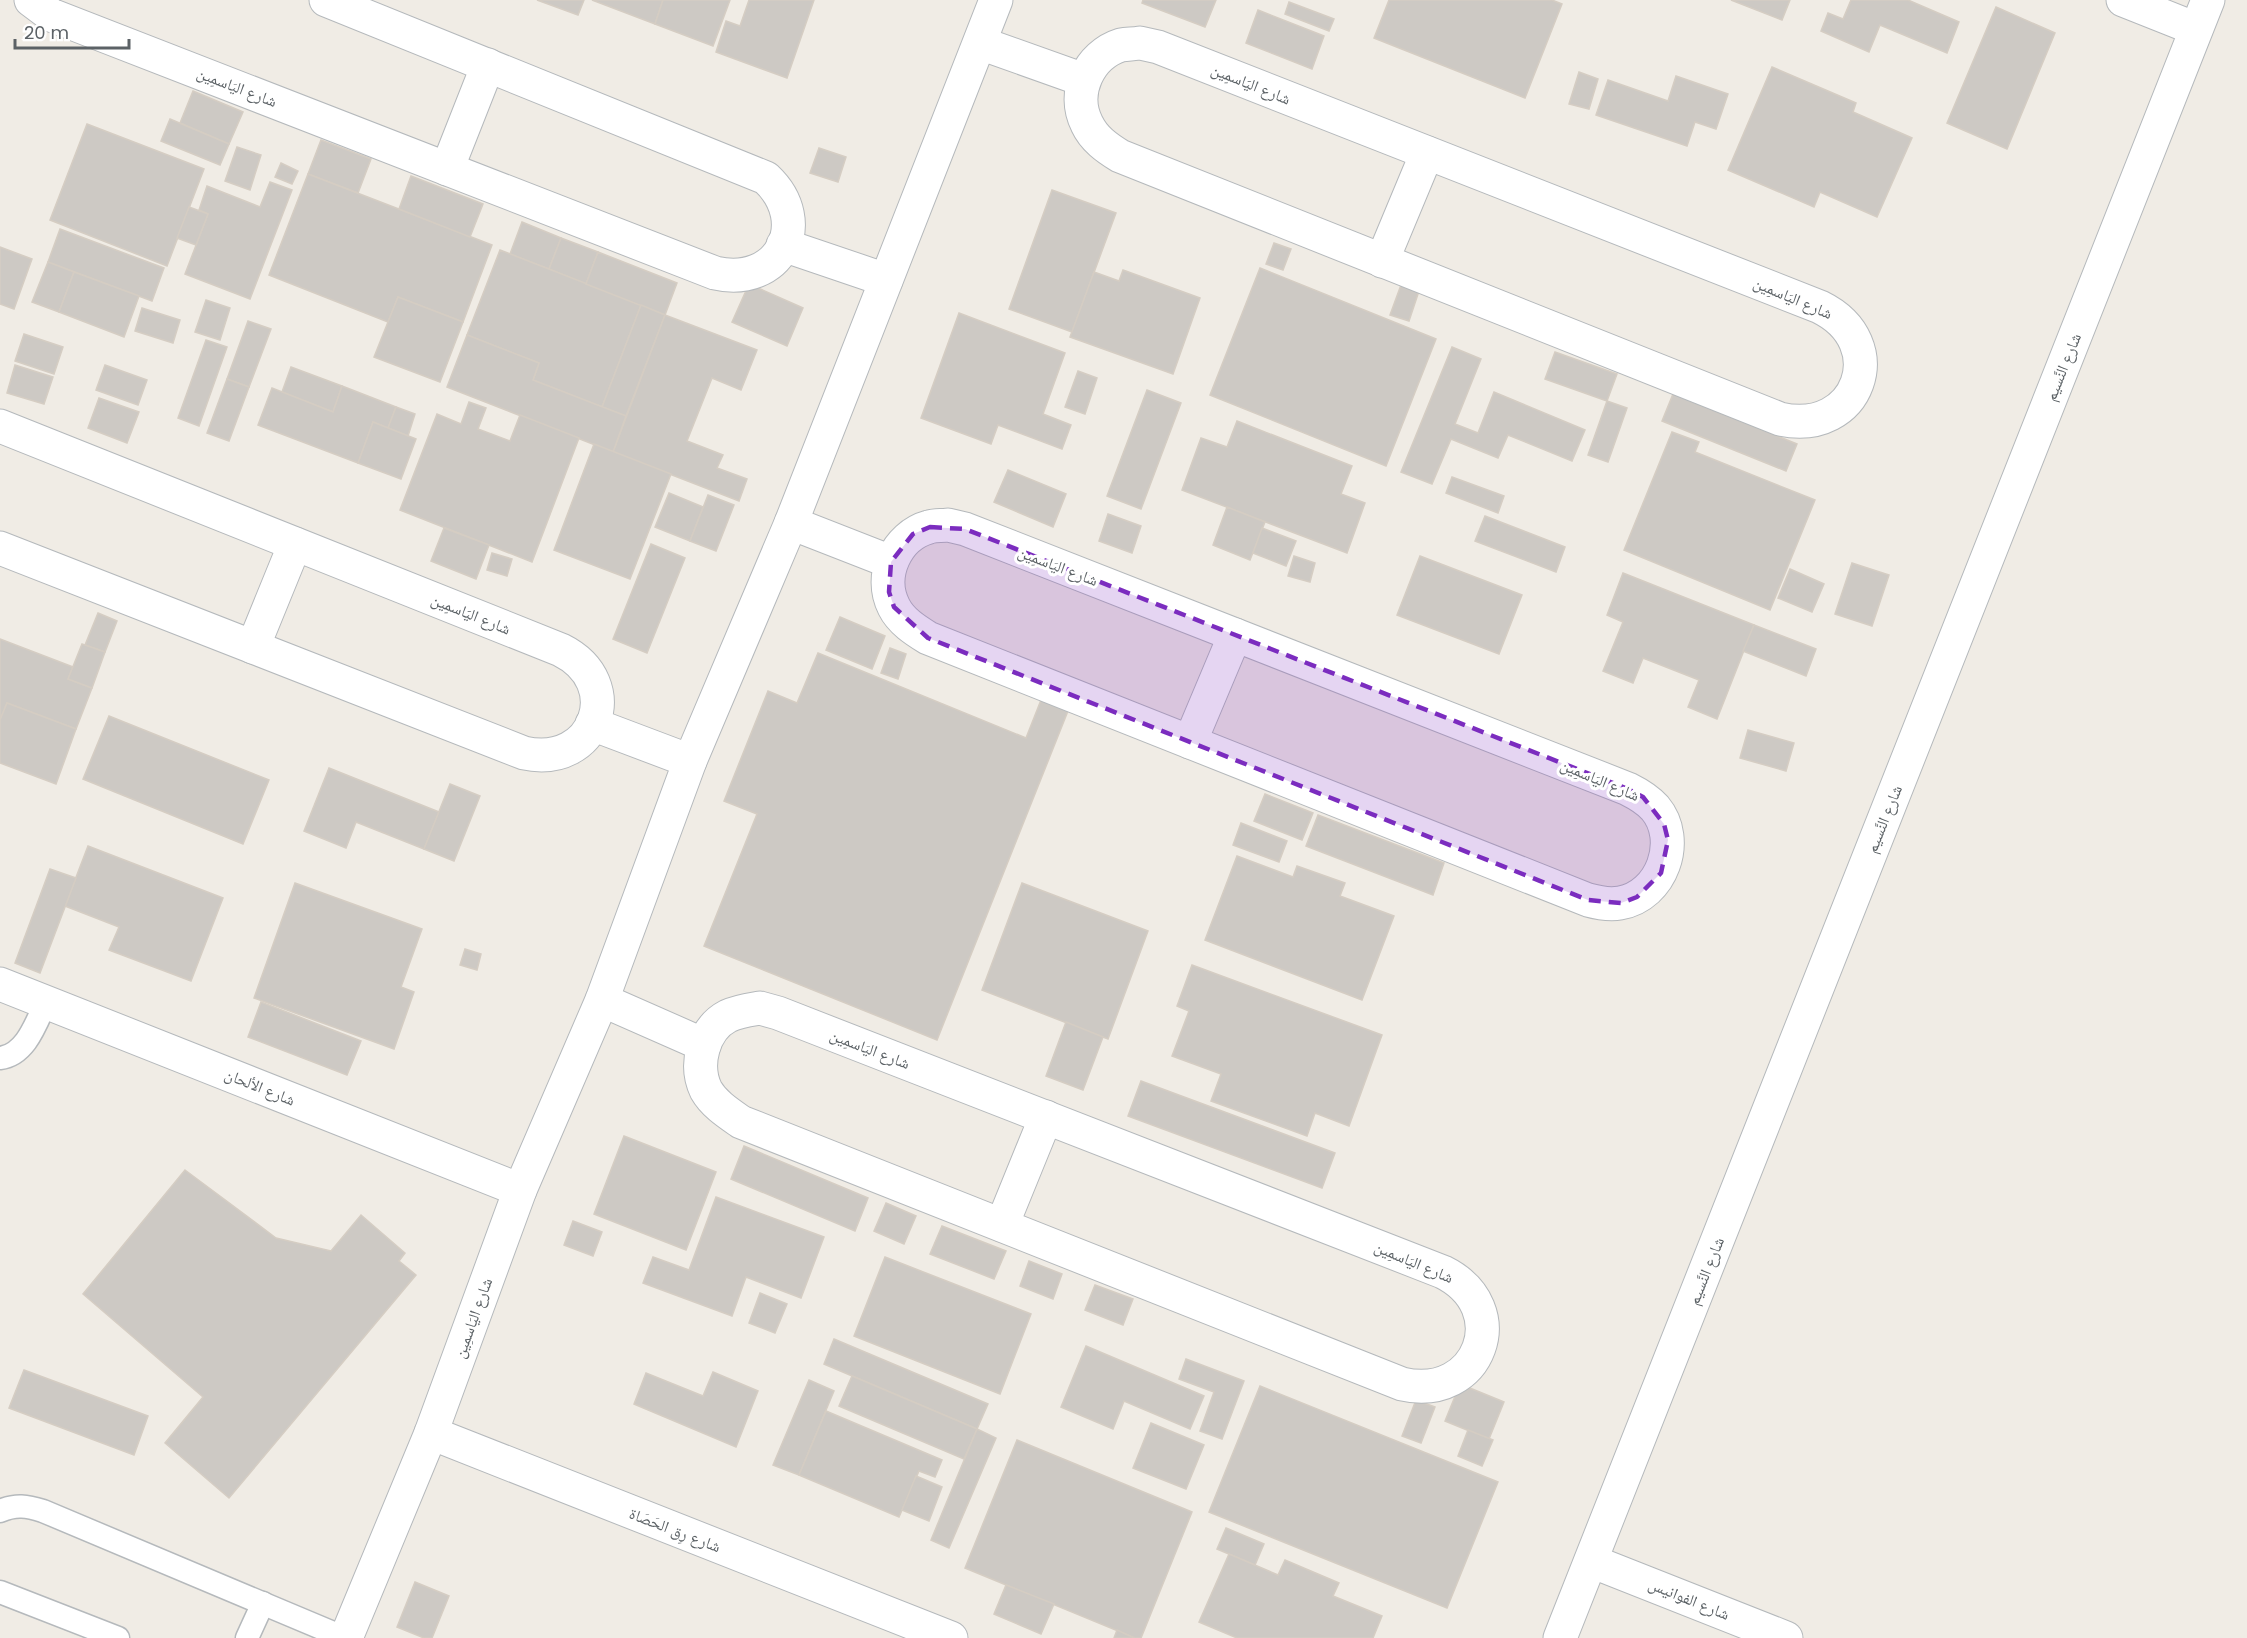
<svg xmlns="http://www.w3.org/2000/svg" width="2247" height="1638" viewBox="0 0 2247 1638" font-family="Poppins,'Noto Naskh Arabic',sans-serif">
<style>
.building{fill:#cdc9c4;stroke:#d5cdc3;stroke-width:1.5}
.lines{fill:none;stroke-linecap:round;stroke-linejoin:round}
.service-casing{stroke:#b5b9bc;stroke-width:25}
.minor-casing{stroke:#b5b9bc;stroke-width:35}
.service{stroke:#fff;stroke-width:22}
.minor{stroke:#fff;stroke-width:33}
.marked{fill:#7b2cbf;fill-opacity:0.2;stroke:#7b2cbf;stroke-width:4.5;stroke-dasharray:12 8;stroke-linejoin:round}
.labels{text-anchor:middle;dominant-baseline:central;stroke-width:6;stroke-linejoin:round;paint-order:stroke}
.street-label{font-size:16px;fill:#5c6266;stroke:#fff}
</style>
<rect width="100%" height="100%" fill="#f0ece5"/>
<g class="building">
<path d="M537,0H584L578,15Z"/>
<path d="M592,0H663L655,24Z"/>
<path d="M663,0H730L713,46L655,24Z"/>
<path d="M749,0H814L787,78L716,52L726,21L740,26Z"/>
<path d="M1143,0H1216L1205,27L1142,3Z"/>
<path d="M1389,0H1552L1562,4L1525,98L1374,38Z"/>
<path d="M1731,0H1790L1782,20Z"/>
<path d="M1851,0H1908L1959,22L1947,53L1880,25L1869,52L1821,31L1828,13L1843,19Z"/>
<path d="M1289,2L1334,19L1329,31L1285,14Z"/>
<path d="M1996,7L2055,33L2007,149L1947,123Z"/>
<path d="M1258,10L1324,36L1312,69L1246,43Z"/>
<path d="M1772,67L1856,103L1853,112L1912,138L1877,217L1820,192L1814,207L1728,170Z"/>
<path d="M1579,72L1598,79L1589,109L1569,104Z"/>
<path d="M1676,76L1728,94L1716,129L1695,122L1687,146L1596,115L1608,80L1668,101Z"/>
<path d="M193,91L243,112L229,144L180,123Z"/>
<path d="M170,119L229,144L220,165L161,141Z"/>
<path d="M87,124L204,169L167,266L50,220Z"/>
<path d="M321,140L371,159L358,193L308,174Z"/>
<path d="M237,147L261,155L250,190L225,181Z"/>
<path d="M819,148L846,157L838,182L810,173Z"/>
<path d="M281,163L298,171L292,184L275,177Z"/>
<path d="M308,174L492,245L463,322L398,297L388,322L269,275Z"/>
<path d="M411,176L483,204L470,237L399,209Z"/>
<path d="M270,182L292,190L250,299L185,274L208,214L199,210L207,186L260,207Z"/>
<path d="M1052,190L1116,213L1072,332L1009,309Z"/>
<path d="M189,207L208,214L196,245L177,238Z"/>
<path d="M522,222L561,238L549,269L510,254Z"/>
<path d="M60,229L164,268L152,301L48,262Z"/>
<path d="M561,238L598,252L586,284L549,269Z"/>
<path d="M1274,243L1291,249L1283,270L1266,264Z"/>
<path d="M0,247L32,259L14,309L0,304Z"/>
<path d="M500,250L641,305L602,407L533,380L539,363L467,335Z"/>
<path d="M598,252L677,283L665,315L586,284Z"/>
<path d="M48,262L74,272L59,312L32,302Z"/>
<path d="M1260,268L1436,339L1386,466L1210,395Z"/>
<path d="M1123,270L1200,298L1173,374L1070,337L1094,272L1119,281Z"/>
<path d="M74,272L139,296L124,337L59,312Z"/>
<path d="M749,284L803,308L787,346L732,322Z"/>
<path d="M1401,285L1419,291L1409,321L1390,315Z"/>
<path d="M398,297L463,322L440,382L374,357Z"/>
<path d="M206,300L230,308L220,340L195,332Z"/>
<path d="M641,305L665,315L626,416L602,407Z"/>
<path d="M142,308L180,320L173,343L135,331Z"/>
<path d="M959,313L1065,353L1043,414L1071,425L1062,449L998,425L991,444L921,418Z"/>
<path d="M665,315L757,350L741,390L712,378L687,441L723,455L717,468L747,479L739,501L613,452Z"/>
<path d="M248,321L271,329L249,387L227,379Z"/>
<path d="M24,334L63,347L54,374L15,361Z"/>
<path d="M467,335L539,363L533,380L626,416L613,452L447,387Z"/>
<path d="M206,340L227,347L199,426L178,418Z"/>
<path d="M1452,347L1481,359L1455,424L1478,433L1494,392L1585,430L1572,461L1508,435L1498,458L1451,439L1432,484L1401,472Z"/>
<path d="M1555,352L1617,374L1607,401L1545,379Z"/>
<path d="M15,365L53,377L44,404L7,393Z"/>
<path d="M105,365L147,380L138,405L96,390Z"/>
<path d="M291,367L342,386L333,412L282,392Z"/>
<path d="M1078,371L1097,378L1085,414L1065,407Z"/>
<path d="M227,379L249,387L229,441L207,433Z"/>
<path d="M342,386L396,407L388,428L373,422L358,463L258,425L272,388L333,412Z"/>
<path d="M1147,390L1181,403L1141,509L1107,496Z"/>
<path d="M1673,394L1797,444L1786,471L1662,421Z"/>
<path d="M99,398L139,412L127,443L88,428Z"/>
<path d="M1607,401L1627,408L1608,462L1588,455Z"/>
<path d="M469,402L486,408L478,429L510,441L520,415L579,438L532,562L400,510L437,414L461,424Z"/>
<path d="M396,407L415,414L408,436L388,428Z"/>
<path d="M1237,421L1352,466L1341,494L1365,503L1347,553L1182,490L1201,438L1227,447Z"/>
<path d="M373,422L416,439L401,479L358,463Z"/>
<path d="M1672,432L1699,442L1695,452L1815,500L1770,610L1624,550Z"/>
<path d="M594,444L671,474L630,579L554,550Z"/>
<path d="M1008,470L1066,494L1053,527L994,502Z"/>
<path d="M1452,477L1504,496L1498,513L1446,493Z"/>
<path d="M669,493L703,507L690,541L655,527Z"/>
<path d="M708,495L734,505L716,551L690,541Z"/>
<path d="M1227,507L1265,522L1250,560L1213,545Z"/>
<path d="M1108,514L1141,526L1132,553L1099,541Z"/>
<path d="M1485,516L1565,547L1556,572L1475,541Z"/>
<path d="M444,528L489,545L476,579L431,561Z"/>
<path d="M1262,528L1296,541L1286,566L1253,553Z"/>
<path d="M651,544L685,558L647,653L613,639Z"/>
<path d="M492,553L512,559L507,576L487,570Z"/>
<path d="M1294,556L1315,563L1310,582L1288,576Z"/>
<path d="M1420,556L1522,595L1499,654L1397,615Z"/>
<path d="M1852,563L1889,575L1872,626L1835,614Z"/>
<path d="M1790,569L1824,584L1812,612L1778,598Z"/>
<path d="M1623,573L1754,625L1717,719L1688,707L1699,680L1643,658L1633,683L1603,671L1623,622L1607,615Z"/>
<path d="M98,613L117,621L105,652L85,645Z"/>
<path d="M840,617L885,636L872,669L826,650Z"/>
<path d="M1754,625L1816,649L1806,676L1743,651Z"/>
<path d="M0,639L73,667L68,679L92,688L76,729L7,703L0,720Z"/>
<path d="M82,644L105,652L92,688L68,679Z"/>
<path d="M890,648L906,654L898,679L881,673Z"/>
<path d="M818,653L1026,738L1041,700L1068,711L937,1040L704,946L757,814L724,801L768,691L797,703Z"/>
<path d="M7,703L76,729L56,784L0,763V720Z"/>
<path d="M109,716L269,780L243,844L83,779Z"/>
<path d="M1748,730L1794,743L1786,771L1740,758Z"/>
<path d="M329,768L439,812L424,849L356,822L346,848L304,831Z"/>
<path d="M450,784L480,796L454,861L424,849Z"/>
<path d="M1265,794L1313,813L1302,840L1254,821Z"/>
<path d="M1318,815L1444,863L1433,895L1306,846Z"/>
<path d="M1241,823L1287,841L1279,862L1233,845Z"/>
<path d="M88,846L223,898L191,981L109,950L119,927L65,906Z"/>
<path d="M1237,856L1293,877L1297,866L1345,883L1340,896L1394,916L1362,1000L1205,940Z"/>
<path d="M50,869L76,878L40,973L15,963Z"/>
<path d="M295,883L422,929L401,987L414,992L394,1049L254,998Z"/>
<path d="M1022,883L1148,931L1108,1039L982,990Z"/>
<path d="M465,949L481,954L477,970L460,965Z"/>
<path d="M1192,965L1382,1035L1349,1126L1315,1113L1307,1136L1211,1101L1221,1074L1172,1056L1189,1011L1177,1006Z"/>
<path d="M261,1002L361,1041L347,1075L248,1037Z"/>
<path d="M1066,1022L1103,1037L1083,1090L1046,1076Z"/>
<path d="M1141,1081L1335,1153L1322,1188L1128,1116Z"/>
<path d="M624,1136L716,1172L686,1250L594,1214Z"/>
<path d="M744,1146L868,1198L855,1231L731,1179Z"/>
<path d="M185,1170L276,1238L331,1251L361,1215L405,1253L399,1261L416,1275L229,1498L165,1443L203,1397L83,1294Z"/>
<path d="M716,1197L824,1237L801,1298L746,1277L732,1316L643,1283L653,1257L689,1270Z"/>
<path d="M886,1203L916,1216L904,1244L874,1231Z"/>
<path d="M573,1221L602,1232L593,1256L564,1245Z"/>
<path d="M942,1226L1006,1251L994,1279L930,1254Z"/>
<path d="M885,1257L1031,1314L1000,1394L854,1336Z"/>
<path d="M1029,1261L1062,1274L1053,1299L1020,1286Z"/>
<path d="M1095,1285L1133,1299L1123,1325L1085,1310Z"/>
<path d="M760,1293L787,1304L775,1333L749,1323Z"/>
<path d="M834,1339L988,1404L977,1429L824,1364Z"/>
<path d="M1086,1346L1204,1396L1190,1429L1124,1401L1113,1429L1061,1407Z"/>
<path d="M1186,1359L1244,1381L1222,1439L1200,1431L1214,1392L1179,1379Z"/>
<path d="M24,1370L148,1416L134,1455L9,1408Z"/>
<path d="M713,1372L758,1391L736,1447L634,1404L646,1373L703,1396Z"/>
<path d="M852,1376L977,1429L964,1459L839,1406Z"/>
<path d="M809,1380L834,1391L799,1475L773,1465Z"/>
<path d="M1460,1384L1504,1402L1489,1439L1445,1421Z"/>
<path d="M1260,1386L1498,1482L1447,1608L1209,1512Z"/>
<path d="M1416,1400L1435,1407L1421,1443L1402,1436Z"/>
<path d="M826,1411L942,1460L935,1477L919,1471L899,1517L799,1475Z"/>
<path d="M1151,1423L1204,1445L1186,1489L1133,1468Z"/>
<path d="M977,1429L996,1438L949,1548L931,1540Z"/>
<path d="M1468,1430L1493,1440L1482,1466L1458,1456Z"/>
<path d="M1017,1440L1192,1512L1141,1638H1135L965,1568Z"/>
<path d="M916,1476L942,1487L929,1521L902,1510Z"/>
<path d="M1226,1528L1264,1544L1255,1565L1217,1549Z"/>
<path d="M1229,1554L1278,1575L1285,1560L1339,1583L1333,1596L1382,1616L1373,1638H1237L1199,1622Z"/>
<path d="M415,1582L449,1596L432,1638H424L397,1627Z"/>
<path d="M1006,1585L1054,1604L1041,1634L994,1614Z"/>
<path d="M1117,1630L1132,1637V1638H1114Z"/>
</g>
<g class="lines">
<g class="service-casing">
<g id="service">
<path d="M0,1058C26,1055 36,1023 46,1002"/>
<path d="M0,1511C16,1504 27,1506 43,1511L345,1638"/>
<path d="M0,1592L118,1638"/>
<path d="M247,1638L263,1603"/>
</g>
</g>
<g class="minor-casing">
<g id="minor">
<path d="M31,0L51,15L715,273C779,288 814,223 766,178L326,0"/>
<path d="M2123,0L2196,29"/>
<path d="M980,43L1084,80"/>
<path d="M1140,43L1158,47L1820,307C1893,343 1859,437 1780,419L1120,156C1107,148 1094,139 1087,124C1071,93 1089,55 1121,45C1127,44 1134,44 1140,43Z"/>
<path d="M447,169L488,65"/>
<path d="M783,245L886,280"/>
<path d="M1382,261L1427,153"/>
<path d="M0,426L561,650C627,683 596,769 524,753L0,548"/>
<path d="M791,523L891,562"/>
<path d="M948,525L965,529L1628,789C1638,794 1647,799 1655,808C1682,840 1662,896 1620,903C1609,905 1599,903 1588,900L928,638C915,630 901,621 894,607C878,576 896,536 929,527C935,525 942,526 948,525Z"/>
<path d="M253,647L295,544"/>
<path d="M592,724L690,761"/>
<path d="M1190,742L1235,635"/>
<path d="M0,984L520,1190"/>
<path d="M602,1000L704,1045"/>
<path d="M760,1008L778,1013L1443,1272C1515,1308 1480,1402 1402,1384L741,1122C728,1113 714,1104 706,1090C694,1065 703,1029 728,1016C739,1011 748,1010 760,1008Z"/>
<path d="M1002,1225L1046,1117"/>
<path d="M431,1433L951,1638"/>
<path d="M1591,1561L1786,1638"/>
<path d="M346,1638L431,1433L520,1190L602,1000L690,761L791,523L996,0"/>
<path d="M1560,1638L2208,0"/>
</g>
</g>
<use href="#service" class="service"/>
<use href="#minor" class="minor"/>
</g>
<path class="marked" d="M930,527L965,529L1628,789L1643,797L1664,824L1668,840L1661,873L1637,897L1621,903L1588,900L928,638L894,607L889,592L891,562L913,534Z"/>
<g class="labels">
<g class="street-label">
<text transform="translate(1251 84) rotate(22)">شارع اليَاسمِين</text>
<text transform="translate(237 87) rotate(21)">شارع اليَاسمِين</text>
<text transform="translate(1793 298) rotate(23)">شارع اليَاسمِين</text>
<text transform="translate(2063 367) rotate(-68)">شارع النَّسيم</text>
<text transform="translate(1058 566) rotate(21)">شارع اليَاسمِين</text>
<text transform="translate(471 614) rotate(22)">شارع اليَاسمِين</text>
<text transform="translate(1600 780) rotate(23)">شارع اليَاسمِين</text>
<text transform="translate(1884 819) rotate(-68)">شارع النَّسيم</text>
<text transform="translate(870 1049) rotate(21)">شارع اليَاسمِين</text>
<text transform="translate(260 1087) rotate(22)">شارع الألحان</text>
<text transform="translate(1414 1262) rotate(23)">شارع اليَاسمِين</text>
<text transform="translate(1706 1271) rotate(-68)">شارع النَّسيم</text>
<text transform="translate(473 1318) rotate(-70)">شارع اليَاسمِين</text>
<text transform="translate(675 1530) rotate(21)">شارع رِق الحَصَاة</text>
<text transform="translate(1689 1599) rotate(22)">شارع الفوانيس</text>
</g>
</g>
<path d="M15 39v9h114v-9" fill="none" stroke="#5c6266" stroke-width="3"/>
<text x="24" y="39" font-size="18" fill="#5c6266" stroke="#ffffff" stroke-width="4.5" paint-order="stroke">20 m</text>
</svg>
